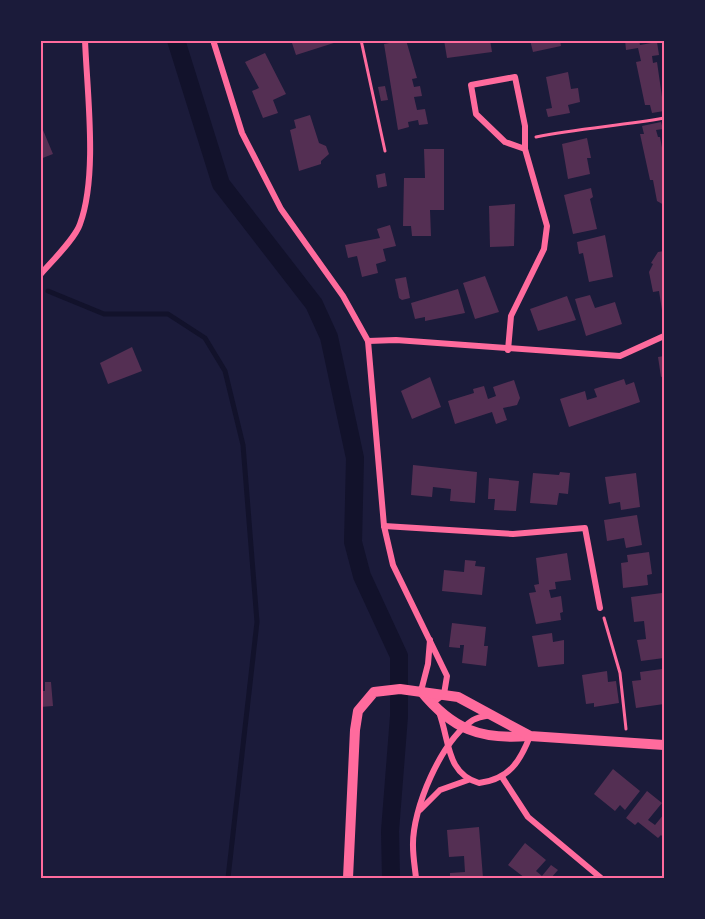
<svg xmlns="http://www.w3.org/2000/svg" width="705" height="919" viewBox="0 0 705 919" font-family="Karla,sans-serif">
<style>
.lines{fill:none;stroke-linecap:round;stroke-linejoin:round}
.stream{stroke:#12122b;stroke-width:5}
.canal{stroke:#12122b;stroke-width:18}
.building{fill:#542f53}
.path{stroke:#ff6b9d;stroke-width:3}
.minor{stroke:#ff6b9d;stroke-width:6}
.tertiary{stroke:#ff6b9d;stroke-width:10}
.neatline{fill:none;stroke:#ff6b9d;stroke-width:2}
</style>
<rect width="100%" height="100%" fill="#1b1b3a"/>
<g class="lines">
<path class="stream" d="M48,291L104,314H168L205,338L225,371L243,445L257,622L228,878"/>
<path class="canal" d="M176,40L221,184L314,304L329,337L355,458L353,542L362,576L399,656V716L390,831L391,878"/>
</g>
<g class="building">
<path d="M291,40H340V41L296,55Z"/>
<path d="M406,40L417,78L412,79L414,87L420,86L422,96L414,97L417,110L425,109L428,124L419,125L418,120L408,122L409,127L398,130L384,44Z"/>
<path d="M444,40H490L492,52L447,58Z"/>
<path d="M530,40H560L561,46L533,52Z"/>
<path d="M625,40H639L640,45L657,42L659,55L652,56L653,63L657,62L664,111L652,113L650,105H645L636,62L641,61L638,48L626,50Z"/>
<path d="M265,53L286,94L273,100L278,113L263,118L252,91L259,88L245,62Z"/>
<path d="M568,72L571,89L578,88L580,102L568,105L570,113L548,117L546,109L552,108L546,77Z"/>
<path d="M385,86L388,100L381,101L378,87Z"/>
<path d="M310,115L319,143L326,146L329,154L321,161V164L299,171L290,130L296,128L294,120Z"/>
<path d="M661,122L663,129L656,130L658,137H660L664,158V205L657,201L653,180H650L640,134H644L642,126Z"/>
<path d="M40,123L53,154L40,159Z"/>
<path d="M587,138L591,158H587L590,174L568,179L562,144Z"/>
<path d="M424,149H444V210H430L431,236H412L411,226H403L404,178H425Z"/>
<path d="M385,173L387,186L378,188L376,175Z"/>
<path d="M591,188L593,197L590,199L597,229L573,234L564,195Z"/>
<path d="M515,204L514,246L490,247L489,206Z"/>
<path d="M390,225L396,246L383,249L386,261L376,264L378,273L362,277L357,256L348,258L345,245L380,238L377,229Z"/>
<path d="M605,235L613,277L589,282L583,253L579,254L577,242Z"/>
<path d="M664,251V317H663L659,291L653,292L649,272L653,264L651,263L658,252Z"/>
<path d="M485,276L499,312L475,319L463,283Z"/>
<path d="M406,277L410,298L402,300L399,298L395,279Z"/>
<path d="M458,289L465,313L425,321V317L415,319L411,303Z"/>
<path d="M590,295L595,308L615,302L622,324L586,336L575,299Z"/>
<path d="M567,296L576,320L538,331L530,309Z"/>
<path d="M132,347L142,371L108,384L100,363Z"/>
<path d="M664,356V376L661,377L658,357Z"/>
<path d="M430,377L441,407L412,419L401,391Z"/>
<path d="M624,379L626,385L634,382L640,402L569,427L560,399L585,391L587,400L597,397L594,389Z"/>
<path d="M514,380L520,398L517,405L503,408L507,420L496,424L492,412L455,424L448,401L474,393L473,389L484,386L488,399L496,396L493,387Z"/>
<path d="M413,465L477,472L475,503L450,501L451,489L433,487L432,497L411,495Z"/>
<path d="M560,472L570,473L568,494L559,493L557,505L530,503L533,473L559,475Z"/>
<path d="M636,473L640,507L621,510L620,502L609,504L605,477Z"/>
<path d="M489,478L519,481L516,511L494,510L495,499H488Z"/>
<path d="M637,515L642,545L626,548L624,538L607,541L604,520Z"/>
<path d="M649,552L652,574L647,575L648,585L623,588L621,563L628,562L627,555Z"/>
<path d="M567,553L571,580L555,582L556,589L549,590L551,598L561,596L563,612L560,613L561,620L536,624L529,593L536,592L534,585L539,584L536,558Z"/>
<path d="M465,560L476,561L475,566L485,567L482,595L442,591L444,570L464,572Z"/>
<path d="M662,593L664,658L641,661L637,640L646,639L644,621L634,622L631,597Z"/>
<path d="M452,623L486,627L484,646H488L486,666L462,663L464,645H460V648L449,647Z"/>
<path d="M552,633L553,642L564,640V664L538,667L532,636Z"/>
<path d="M662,669L664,704L636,708L632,681L641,680L640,672Z"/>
<path d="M607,671L608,682L616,681L619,703L594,707V703L586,704L582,675Z"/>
<path d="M45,682H51L53,706L40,707V691H45Z"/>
<path d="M613,769L640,791L625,810L620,805L615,811L594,794Z"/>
<path d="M647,791L662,803L648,820L655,825L664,814V838L661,835L658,838L638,822L635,825L626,818Z"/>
<path d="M479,827L483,878H450V873L465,872L464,856L449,857L447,830Z"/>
<path d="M525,843L546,860L536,871L542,876L551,865L558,870L551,878H525L508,865Z"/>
</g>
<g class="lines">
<g class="path">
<path d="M361,40L385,151"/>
<path d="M536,137C579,128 620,126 664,118"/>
<path d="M604,618L620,673L626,729"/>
</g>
<g class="minor">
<path d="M213,40L242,133L281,209L343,296L368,341L384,526L393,565L447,676L444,694L431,704"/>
<path d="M40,275C51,262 75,239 80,224C98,175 87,93 85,40"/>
<path d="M368,341L396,340L620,356L664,336"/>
<path d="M508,350L511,316L544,249L547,226L525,149V126L515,77L471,85L476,114L505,142L525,149"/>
<path d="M384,526L513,534L585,528L600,608"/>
<path d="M421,691L428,664L430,640"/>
<path d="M439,712C450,742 446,773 479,783C509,779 520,762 530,736"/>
<path d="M502,777L528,817L601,878"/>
<path d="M420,810L440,790L468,780"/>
<path d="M416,878C415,868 413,857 413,846C412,809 441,741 473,720C478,717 485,716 491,715"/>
</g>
<g class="tertiary">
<path d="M421,691C452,729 480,740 528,736"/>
<path d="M348,878L355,730L358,711L374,692L400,689L458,697L530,736L664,745"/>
</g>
</g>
<rect width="705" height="919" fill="none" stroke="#1b1b3a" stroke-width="84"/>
<rect x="42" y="42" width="621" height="835" class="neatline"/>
</svg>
